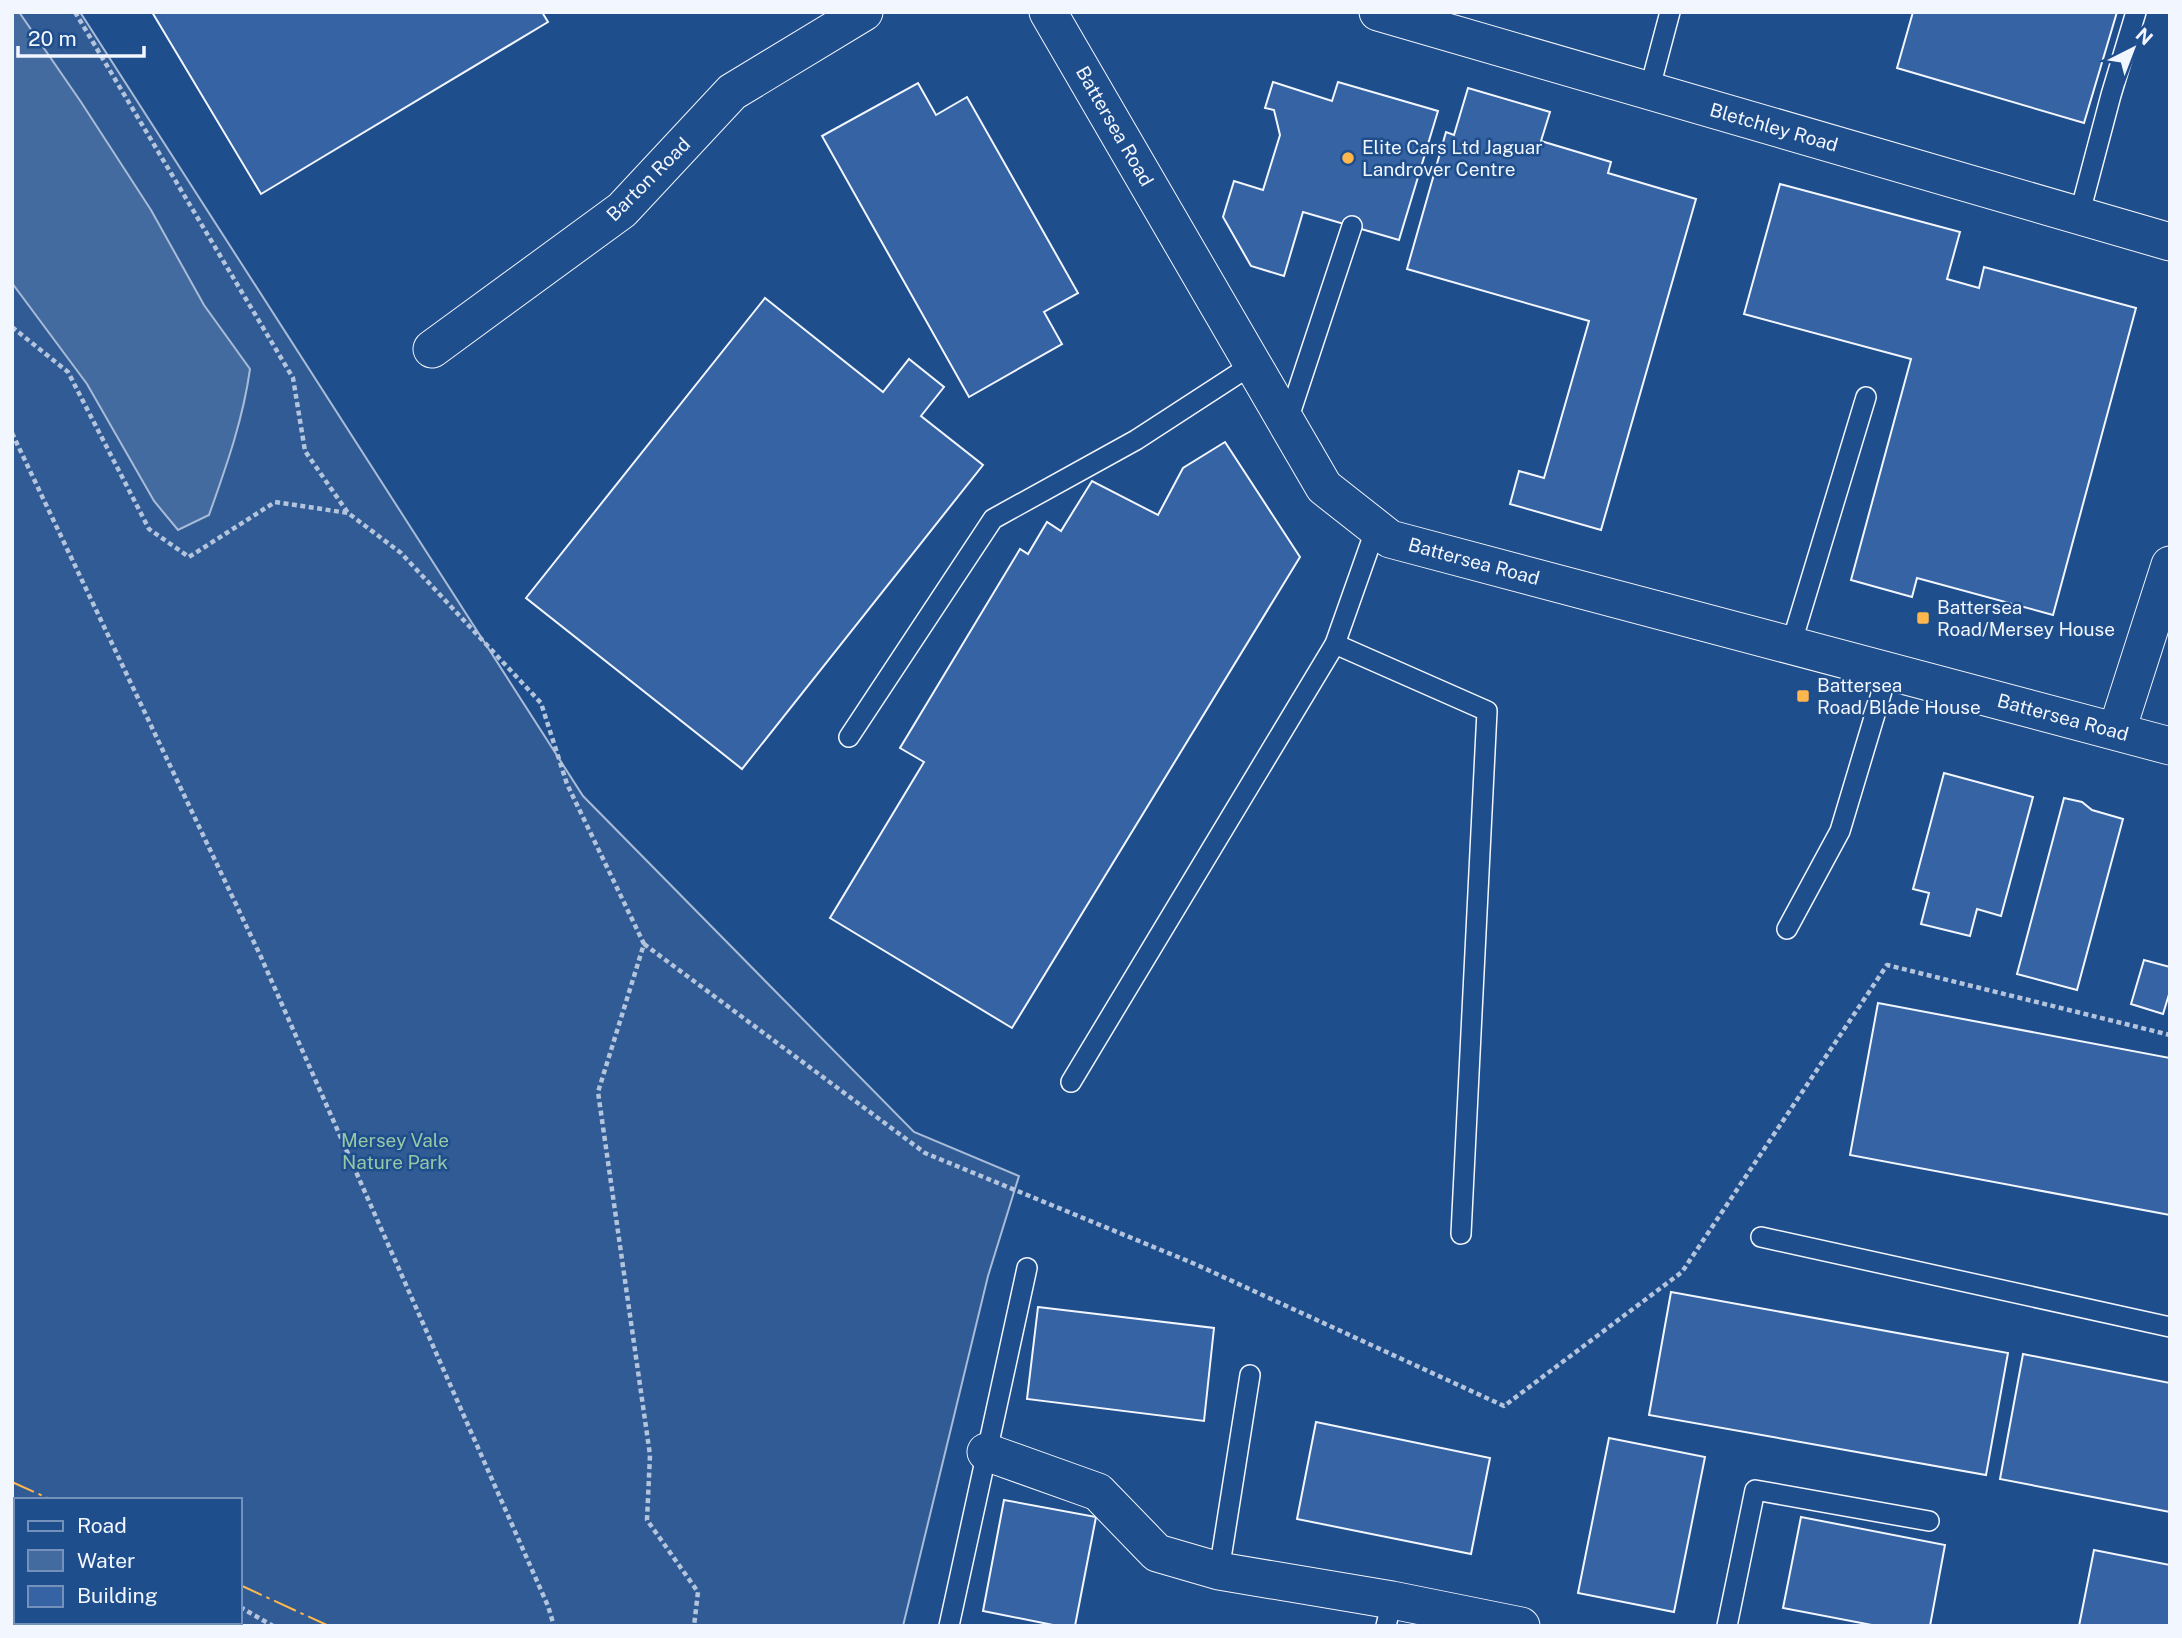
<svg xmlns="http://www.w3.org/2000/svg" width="2182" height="1638" viewBox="0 0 2182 1638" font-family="'Public Sans',sans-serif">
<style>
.built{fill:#305b95;stroke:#a8bbd7;stroke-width:2}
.water{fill:#446ba0;stroke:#a8bbd7;stroke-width:2}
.building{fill:#3563a3;stroke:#f2f6ff;stroke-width:2}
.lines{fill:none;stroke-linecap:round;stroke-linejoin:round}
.lane-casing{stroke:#f2f6ff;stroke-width:22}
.street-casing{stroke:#f2f6ff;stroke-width:39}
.path{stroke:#b3c4dc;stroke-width:4.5;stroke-dasharray:5 3.5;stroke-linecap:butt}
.lane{stroke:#1f4e8c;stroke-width:19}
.street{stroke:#1f4e8c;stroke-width:37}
.power{stroke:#ffb74d;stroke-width:2;stroke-dasharray:24 5 3.5 5;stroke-linecap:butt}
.poi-dot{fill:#ffb74d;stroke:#1f4e8c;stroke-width:2.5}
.labels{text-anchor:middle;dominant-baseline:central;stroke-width:5;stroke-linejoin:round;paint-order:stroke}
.street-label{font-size:19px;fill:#f2f6ff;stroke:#1f4e8c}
.poi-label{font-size:19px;fill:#f2f6ff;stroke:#1f4e8c;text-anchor:start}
.park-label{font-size:19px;fill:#97c8a6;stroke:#1f4e8c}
</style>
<rect width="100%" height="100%" fill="#1f4e8c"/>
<path class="built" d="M12,12H80L583,796L914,1132L1019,1176L988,1276L903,1626H71L66,1622H240V1500H16V1585L12,1582Z"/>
<path class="water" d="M12,12H19L81,102L151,210L204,305L250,369C243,420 226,467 209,515L178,530L154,501L87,384L12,283Z"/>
<g class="building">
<path d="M152,12H542L548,22L261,194Z"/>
<path d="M1913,12H2117L2084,123L1897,68Z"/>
<path d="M1273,82L1332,101L1338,82L1438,111L1399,240L1303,212L1284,276L1251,266L1223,217L1234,181L1263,190L1280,135L1274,110L1265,108Z"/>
<path d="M918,83L936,115L967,97L1078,293L1044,312L1062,344L969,397L822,136Z"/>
<path d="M1468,88L1550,112L1541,141L1611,162L1608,173L1696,199L1601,530L1510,504L1519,471L1544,478L1589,321L1407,269L1446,132L1454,135Z"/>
<path d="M1780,184L1960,232L1947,279L1979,288L1984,267L2136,308L2053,615L1917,578L1912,597L1851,580L1911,359L1744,314Z"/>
<path d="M765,298L883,392L909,359L944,387L921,416L983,465L742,769L526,598Z"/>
<path d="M1225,442L1300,557L1012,1028L830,918L924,762L900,748L1020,549L1028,554L1047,522L1061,531L1092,481L1158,515L1183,468Z"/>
<path d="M1944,773L2033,797L2001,916L1977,909L1970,936L1921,924L1929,893L1913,889Z"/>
<path d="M2064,798L2082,802L2092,810L2123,819L2077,990L2017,974Z"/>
<path d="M2144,960L2170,967V991L2163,1014L2131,1004Z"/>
<path d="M1878,1003L2170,1058V1215L1850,1155Z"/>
<path d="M1671,1292L2008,1353L1986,1475L1649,1415Z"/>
<path d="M1038,1307L1214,1328L1204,1421L1027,1399Z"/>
<path d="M2023,1354L2170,1383V1512L2000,1479Z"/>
<path d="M1316,1422L1490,1458L1471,1554L1297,1519Z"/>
<path d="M1609,1438L1705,1457L1674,1612L1578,1593Z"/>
<path d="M1004,1500L1096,1517L1075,1626H1058L983,1611Z"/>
<path d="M1801,1517L1945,1545L1930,1626H1877L1783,1608Z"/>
<path d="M2094,1550L2170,1565V1626H2079Z"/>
</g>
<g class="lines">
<g class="lane-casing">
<g id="lane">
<path d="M1649,91L1670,12"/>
<path d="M2079,216L2111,95L2136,12"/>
<path d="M1287,423L1352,226"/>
<path d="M1335,644L1487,711L1461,1234"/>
<path d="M1791,645L1866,397"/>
<path d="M849,737L993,519L1136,440L1253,364"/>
<path d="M1787,929L1840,831L1888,671"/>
<path d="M1071,1082L1335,644L1376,528"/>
<path d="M1761,1237L2170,1327"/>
<path d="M1219,1571L1250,1375"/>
<path d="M949,1626L1027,1268"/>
<path d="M1386,1626L1392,1600"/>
<path d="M1727,1626L1755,1490L1929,1521"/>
</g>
</g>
<g class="street-casing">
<g id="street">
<path d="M1048,12L1324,487L1390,539L2170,746"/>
<path d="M1378,12L2170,242"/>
<path d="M432,349L622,210L732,92L864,12"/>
<path d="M2117,730L2170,565"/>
<path d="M986,1452L1098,1492L1157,1553L1219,1571L1392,1600L1521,1626"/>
</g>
</g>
<g class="path">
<path d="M75,12L293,378L305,451L348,513L401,553L541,703L567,784L644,944L598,1092L650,1455L647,1520L698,1592L694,1626"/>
<path d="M12,327L68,372L149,529L189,557L275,502L348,513"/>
<path d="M12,433L261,957L548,1606L554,1626"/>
<path d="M644,944L925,1153L1195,1264L1504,1406L1682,1272L1887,965L2170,1035"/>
<path d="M12,1542H16"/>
<path d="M240,1607L273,1626"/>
</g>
<use href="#lane" class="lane"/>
<use href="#street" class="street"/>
<g class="power">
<path d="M12,1482L52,1500"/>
<path d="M240,1585L329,1626"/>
</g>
</g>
<g class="poi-dot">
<circle cx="1348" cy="158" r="7"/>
<rect x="1916" y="611" width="14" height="14" rx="3.5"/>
<rect x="1796" y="689" width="14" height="14" rx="3.5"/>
</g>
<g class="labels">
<g class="street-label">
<text transform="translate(1115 126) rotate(60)">Battersea Road</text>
<text transform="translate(1774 127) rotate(16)">Bletchley Road</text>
<text transform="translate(648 179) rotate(-45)">Barton Road</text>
<text transform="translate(1474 561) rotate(15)">Battersea Road</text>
<text transform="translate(2063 717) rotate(15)">Battersea Road</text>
</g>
<g class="poi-label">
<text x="1362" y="147">Elite Cars Ltd Jaguar<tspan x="1362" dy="22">Landrover Centre</tspan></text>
<text x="1937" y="607">Battersea<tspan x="1937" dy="22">Road/Mersey House</tspan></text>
<text x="1817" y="685">Battersea<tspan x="1817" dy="22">Road/Blade House</tspan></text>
</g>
<g class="park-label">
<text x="395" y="1140">Mersey Vale<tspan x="395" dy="22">Nature Park</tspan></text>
</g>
</g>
<rect width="2182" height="1638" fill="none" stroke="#f2f6ff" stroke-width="28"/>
<rect x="14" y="1498" width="228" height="126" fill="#1f4e8c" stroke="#7391ba" stroke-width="2"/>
<rect x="28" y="1521" width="35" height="10" fill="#1f4e8c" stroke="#7391ba" stroke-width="2"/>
<text x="77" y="1533" font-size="21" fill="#f2f6ff">Road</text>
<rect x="28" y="1550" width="35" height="21" fill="#446ba0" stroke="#7391ba" stroke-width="2"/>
<text x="77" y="1568" font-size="21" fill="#f2f6ff">Water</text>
<rect x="28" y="1586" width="35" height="21" fill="#3563a3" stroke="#7391ba" stroke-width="2"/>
<text x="77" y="1603" font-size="21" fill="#f2f6ff">Building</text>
<g transform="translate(2133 49) rotate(42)" stroke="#1f4e8c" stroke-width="5" paint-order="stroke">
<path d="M0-5L12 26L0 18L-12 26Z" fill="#f2f6ff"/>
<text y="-10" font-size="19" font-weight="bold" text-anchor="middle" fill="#f2f6ff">N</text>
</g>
<path d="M18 46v10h126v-10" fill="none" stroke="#f2f6ff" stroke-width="3.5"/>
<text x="28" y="46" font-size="21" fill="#f2f6ff" stroke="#1f4e8c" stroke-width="5" paint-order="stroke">20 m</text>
</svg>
